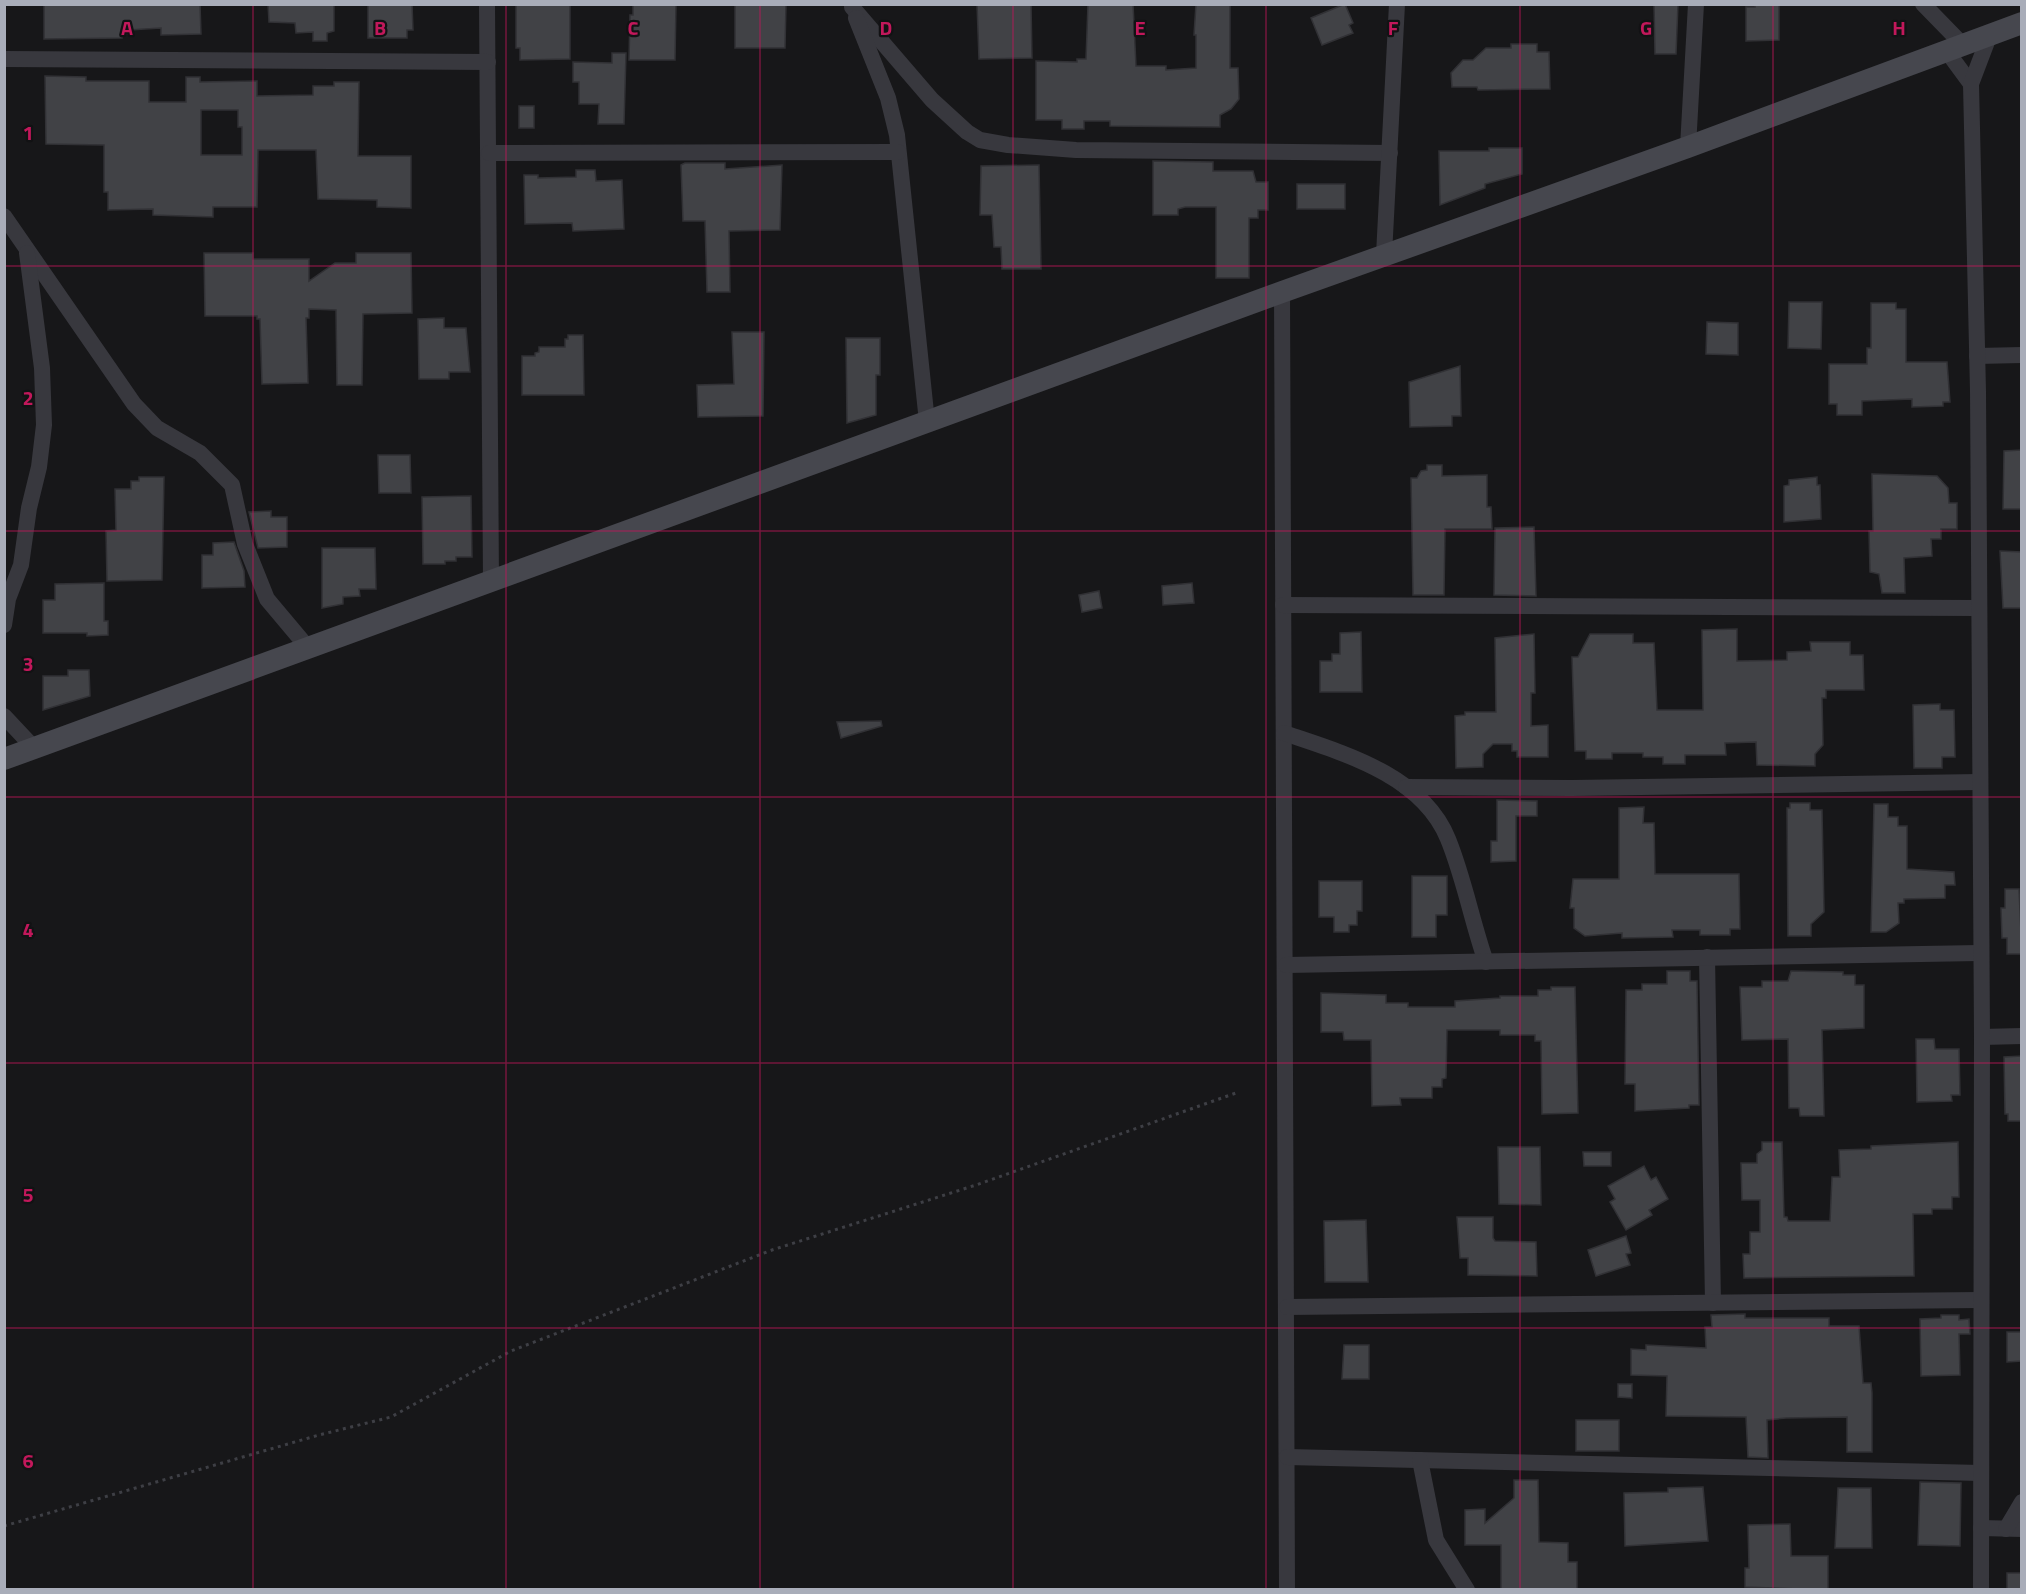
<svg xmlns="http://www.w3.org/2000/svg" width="2026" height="1594" viewBox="0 0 2026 1594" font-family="'Titillium Web',sans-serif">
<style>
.building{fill:#414246;stroke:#313135;stroke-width:1.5;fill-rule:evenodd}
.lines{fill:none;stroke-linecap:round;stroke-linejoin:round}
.path{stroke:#3e3f45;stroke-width:3;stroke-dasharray:3 4.5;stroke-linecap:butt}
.street{stroke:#38383e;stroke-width:16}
.secondary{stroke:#46474e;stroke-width:22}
.grid{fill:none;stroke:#c2185b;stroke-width:1.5;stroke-opacity:0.55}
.grid-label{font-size:20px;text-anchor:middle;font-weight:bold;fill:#c2185b;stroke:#121214;stroke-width:4.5;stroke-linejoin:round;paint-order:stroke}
</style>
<rect width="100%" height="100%" fill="#171719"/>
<g class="building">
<path d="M44,4H200L201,34L161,35V28L129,30V34H122V38L44,39Z"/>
<path d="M268,4H334V31L327,33V41H313V32L296,33L295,23L269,22Z"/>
<path d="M368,4H412L413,30H407V38H368Z"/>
<path d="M570,4V59L520,60V48H516V5Z"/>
<path d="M633,4H676L675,60H629L630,15H633Z"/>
<path d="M735,4H786L785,48H735Z"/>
<path d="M977,4H1031L1032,58L979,59Z"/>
<path d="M1088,4H1133L1136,66H1166V70L1196,68V35H1194L1196,4H1230V68H1238L1239,99L1231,109L1220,115V127L1110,126V121H1084V129H1062V120H1036V61L1077,62V59H1086Z"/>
<path d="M1345,4L1353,23L1349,25L1353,33L1322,45L1311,18Z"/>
<path d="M1654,4H1678L1676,54H1655Z"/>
<path d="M1755,4H1779V40L1746,41V7H1755Z"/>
<path d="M1511,44H1537V52H1549L1550,89L1478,90L1477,87H1452L1451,73L1463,60H1473L1486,48H1511Z"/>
<path d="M612,53H626L624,124H598L599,104H579V82H573V62L612,63Z"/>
<path d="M45,76L86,77V81H149V102H186V77H200V82L257,81V96L313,95V86H334V82H359L358,156H411V208L377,207V200L318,199L316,150H258L257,207H213V217L153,215V209L108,210V192H104V145L46,144ZM201,110H238V127H242V155H201Z"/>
<rect x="519" y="106" width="15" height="22"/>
<path d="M1489,148H1522V174L1485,184V188L1440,205L1439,151H1489Z"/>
<path d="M1153,161L1213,162V171H1253L1256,182H1268V210H1258V218H1249V278H1216V207H1185L1178,209V215H1153Z"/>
<path d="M685,163H725V169L782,165L780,230L729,231L730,292H707L705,221H683L681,165Z"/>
<path d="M1039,165L1041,269H1002L1001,247H994L992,215H980L981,166Z"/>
<path d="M576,170H595L596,181L622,180L624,229L573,231L572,223L525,224L524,175H538V178L576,177Z"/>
<rect x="1297" y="184" width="48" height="25"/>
<path d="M204,253H253V259H309V281L335,263H356V253H411L412,313L363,314L362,385H337L336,310L309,309V318H306L308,383L262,384L260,319H257V316H205Z"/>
<path d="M1789,302H1822L1821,349L1788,348Z"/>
<path d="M1871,303H1896V309H1906V362H1947L1950,402H1943V406L1912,407V399L1862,401V415H1837V404H1829V364H1867V348H1871Z"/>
<path d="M444,318V328H466L470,372H449V379H419L418,319Z"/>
<path d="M1707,322L1738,323V355L1706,354Z"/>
<path d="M732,332H764L763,416L698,417L697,385L734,384Z"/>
<path d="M568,335H583L584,395H522V356H535V353L539,352V347H565V339H568Z"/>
<path d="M846,338H880V375H876V415L847,423Z"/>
<path d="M1460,366L1461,416H1452V426L1410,427L1409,382Z"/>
<path d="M2022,450V509H2003L2004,451Z"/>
<path d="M378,455H410L411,493H379Z"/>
<path d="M1427,465H1442V476L1487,475V507H1491L1492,529H1445L1444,595H1413L1411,478H1417L1421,471L1427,470Z"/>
<path d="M1872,474L1937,476L1948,488L1949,503H1957V529H1941V539H1931L1932,556L1904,558L1905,593H1882L1879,574L1870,572L1869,531H1873Z"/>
<path d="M139,477H164L162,580L107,581L106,531L116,530L115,489H131V481H139Z"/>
<path d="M1817,477V485H1820L1821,519L1784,522V486L1789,485V480Z"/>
<path d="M471,496L472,557H456V561H445V564H423L422,497Z"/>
<path d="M271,511V517H287V547L258,548L249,512Z"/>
<path d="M1534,527L1536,596L1494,595L1495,528Z"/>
<path d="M234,542L244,571L245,587L202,588V555H213V543Z"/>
<path d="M322,548H375L376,589H359L360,596L343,597V604L322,608Z"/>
<path d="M2000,551L2022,552V608H2003Z"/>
<path d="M104,583V621H108V635L87,636V633H43V600H55V584Z"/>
<path d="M1192,583L1194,603L1163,605L1162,586Z"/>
<path d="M1099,591L1102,608L1082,612L1079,595Z"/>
<path d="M1737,629V661L1787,660V652L1811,651L1810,642H1850V655H1863L1864,690H1826V698H1822L1823,745L1815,754V766L1757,765L1756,742L1725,743L1726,755H1685V764H1663V757H1643V753H1612V759H1586V751H1575L1572,657H1578L1590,634H1633V643H1654L1657,710H1703L1702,630Z"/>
<path d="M1361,632L1362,692H1320V661H1332V654H1340V633Z"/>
<path d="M1534,634L1535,693H1531V726L1548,725V757H1517V751H1512V744H1493L1483,754V767L1456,768L1455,716L1465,715V712H1496L1495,638Z"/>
<path d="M68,670H89L90,696L43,710V676H68Z"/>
<path d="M1940,704V710H1954L1955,757H1942V768H1914L1913,705Z"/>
<path d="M881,721L882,726L841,738L837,722Z"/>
<path d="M1497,800L1537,801V816H1516V861L1491,862V841H1497Z"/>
<path d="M1790,803H1810V810H1822L1824,912L1811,924V936H1788L1787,808H1790Z"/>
<path d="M1874,804H1888V817H1898V826H1907V869L1954,872L1955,885H1945V898L1904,899V903H1898L1899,923L1886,932H1871Z"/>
<path d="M1644,807L1643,823H1654L1655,874H1739L1740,929H1730V935H1700V930H1672L1673,937L1622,938V933L1585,936L1574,928V908H1570L1573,879H1619V808Z"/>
<path d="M1412,876H1447V915H1436V937H1412Z"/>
<path d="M1319,881H1362V911H1357V925H1349V932H1334V917H1319Z"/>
<path d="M2005,889H2019L2022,954H2007V938H2002L2001,908H2005Z"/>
<path d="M1667,971H1690V981H1697L1699,1105H1689V1108L1635,1111V1084H1625L1626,990H1642V984H1667Z"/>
<path d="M1791,971L1843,972V975H1855V985H1864V1028L1822,1030L1824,1116H1800L1799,1108H1789L1788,1039L1742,1040L1740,987H1762V981H1788Z"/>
<path d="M1551,987H1575L1578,1113L1542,1114L1541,1041H1535V1035H1500V1030H1447L1446,1078L1442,1079V1087H1432V1098H1400L1401,1105L1372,1106L1371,1040H1344L1343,1032H1321V993L1386,995V1003H1408V1007H1455V1001L1500,998V996H1538V990H1551Z"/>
<path d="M1916,1039H1934L1935,1049H1959L1960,1095H1951L1952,1101L1917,1102Z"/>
<path d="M2022,1056V1121H2008V1114H2005L2004,1057Z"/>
<path d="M1762,1142H1782L1784,1217H1787L1788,1221H1830L1832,1177H1840L1839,1150L1871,1149V1146L1958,1142L1959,1197H1952V1209H1932V1214H1913L1914,1276L1744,1278L1743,1254H1750V1232H1760V1200H1742L1741,1163H1757V1154L1762,1150Z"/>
<path d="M1498,1147H1540L1541,1205L1499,1204Z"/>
<path d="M1583,1152H1611V1166H1584Z"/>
<path d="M1644,1166L1651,1180L1656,1177L1668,1199L1649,1210L1652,1215L1626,1230L1610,1202L1615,1199L1608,1186Z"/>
<path d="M1457,1217H1493V1238L1495,1241L1536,1242L1537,1276L1468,1275V1258H1460Z"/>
<path d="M1366,1220L1368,1282H1325L1324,1221Z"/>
<path d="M1626,1236L1631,1253L1626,1254L1630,1265L1596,1276L1588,1250Z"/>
<path d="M1745,1314V1318H1829V1326H1859L1863,1383H1871L1872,1393V1452H1847V1417L1786,1418L1767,1420L1768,1458L1748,1457L1746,1417L1666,1416L1667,1376L1631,1375V1349L1646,1350V1345L1706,1348L1705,1327H1712L1711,1315Z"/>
<path d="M1941,1315H1959V1320L1969,1319L1970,1334H1959L1960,1375L1921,1376L1920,1319L1941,1318Z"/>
<path d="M2007,1332H2022V1361L2007,1362Z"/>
<path d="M1344,1345H1369V1379H1342Z"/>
<path d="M1618,1384H1632V1398L1618,1397Z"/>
<rect x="1576" y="1420" width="43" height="31"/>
<path d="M1514,1480H1538L1539,1542L1568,1543V1562H1577V1590H1501V1545H1465V1510L1485,1509V1523L1514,1498Z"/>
<path d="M1920,1482L1961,1483L1960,1546L1918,1545Z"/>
<path d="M1703,1487L1708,1541L1625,1546L1624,1493L1668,1492V1488Z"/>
<path d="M1838,1488H1871L1872,1548H1835Z"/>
<path d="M1790,1524L1791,1556H1828V1590L1745,1587V1568H1749L1748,1525Z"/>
<rect x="2007" y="1573" width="15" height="17"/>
</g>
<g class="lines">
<path class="path" d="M4,1526L319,1435L391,1417L511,1351L772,1250L976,1185L1236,1093"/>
<g class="street">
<path d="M487,4L491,582"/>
<path d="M1923,4L1962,44"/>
<path d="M852,7L932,100L967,132L980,140L1008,145L1076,150L1390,153"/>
<path d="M856,18L888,98L897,135L927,422"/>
<path d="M1946,50L1971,84"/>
<path d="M4,59L488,62"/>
<path d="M1688,147L1696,4"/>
<path d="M489,153L898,152"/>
<path d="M4,216L134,404L157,428L200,453L232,485L245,544L267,599L309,649"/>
<path d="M1384,255L1397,4"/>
<path d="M1282,292L1287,1590"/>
<path d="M1977,356L2022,355"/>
<path d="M1283,605L1978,608"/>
<path d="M4,625L8,599L21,565L29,508L39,467L44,425L42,368L27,253"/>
<path d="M4,716L34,748"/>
<path d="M1284,733C1343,753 1422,775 1448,839C1464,878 1472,922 1486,962"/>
<path d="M1406,787L1572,788L1979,782"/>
<path d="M1707,957L1713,1303"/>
<path d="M1286,965L1979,953"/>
<path d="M1982,1037L2022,1036"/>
<path d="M1287,1307L1980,1300"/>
<path d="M1287,1457L1981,1473"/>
<path d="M1420,1460L1436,1540L1467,1590"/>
<path d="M1981,1528L2022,1529"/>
<path d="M2006,1529L2022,1502"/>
<path d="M1981,1590L1982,1037L1978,391L1971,84L1990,34"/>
</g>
<path class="secondary" d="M4,759L1282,292L1688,147L2022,23"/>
</g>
<path class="grid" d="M253,4V1590M506,4V1590M760,4V1590M1013,4V1590M1266,4V1590M1520,4V1590M1773,4V1590M4,266H2022M4,531H2022M4,797H2022M4,1063H2022M4,1328H2022"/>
<g class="grid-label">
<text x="127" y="35">A</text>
<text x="380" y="35">B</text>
<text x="633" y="35">C</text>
<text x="886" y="35">D</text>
<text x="1140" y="35">E</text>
<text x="1393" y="35">F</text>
<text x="1646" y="35">G</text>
<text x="1899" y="35">H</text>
<text x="28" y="140">1</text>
<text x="28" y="405">2</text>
<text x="28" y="671">3</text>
<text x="28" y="937">4</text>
<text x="28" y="1202">5</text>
<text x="28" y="1468">6</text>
</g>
<rect width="2026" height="1594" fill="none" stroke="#a9adb9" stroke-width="12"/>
</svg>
